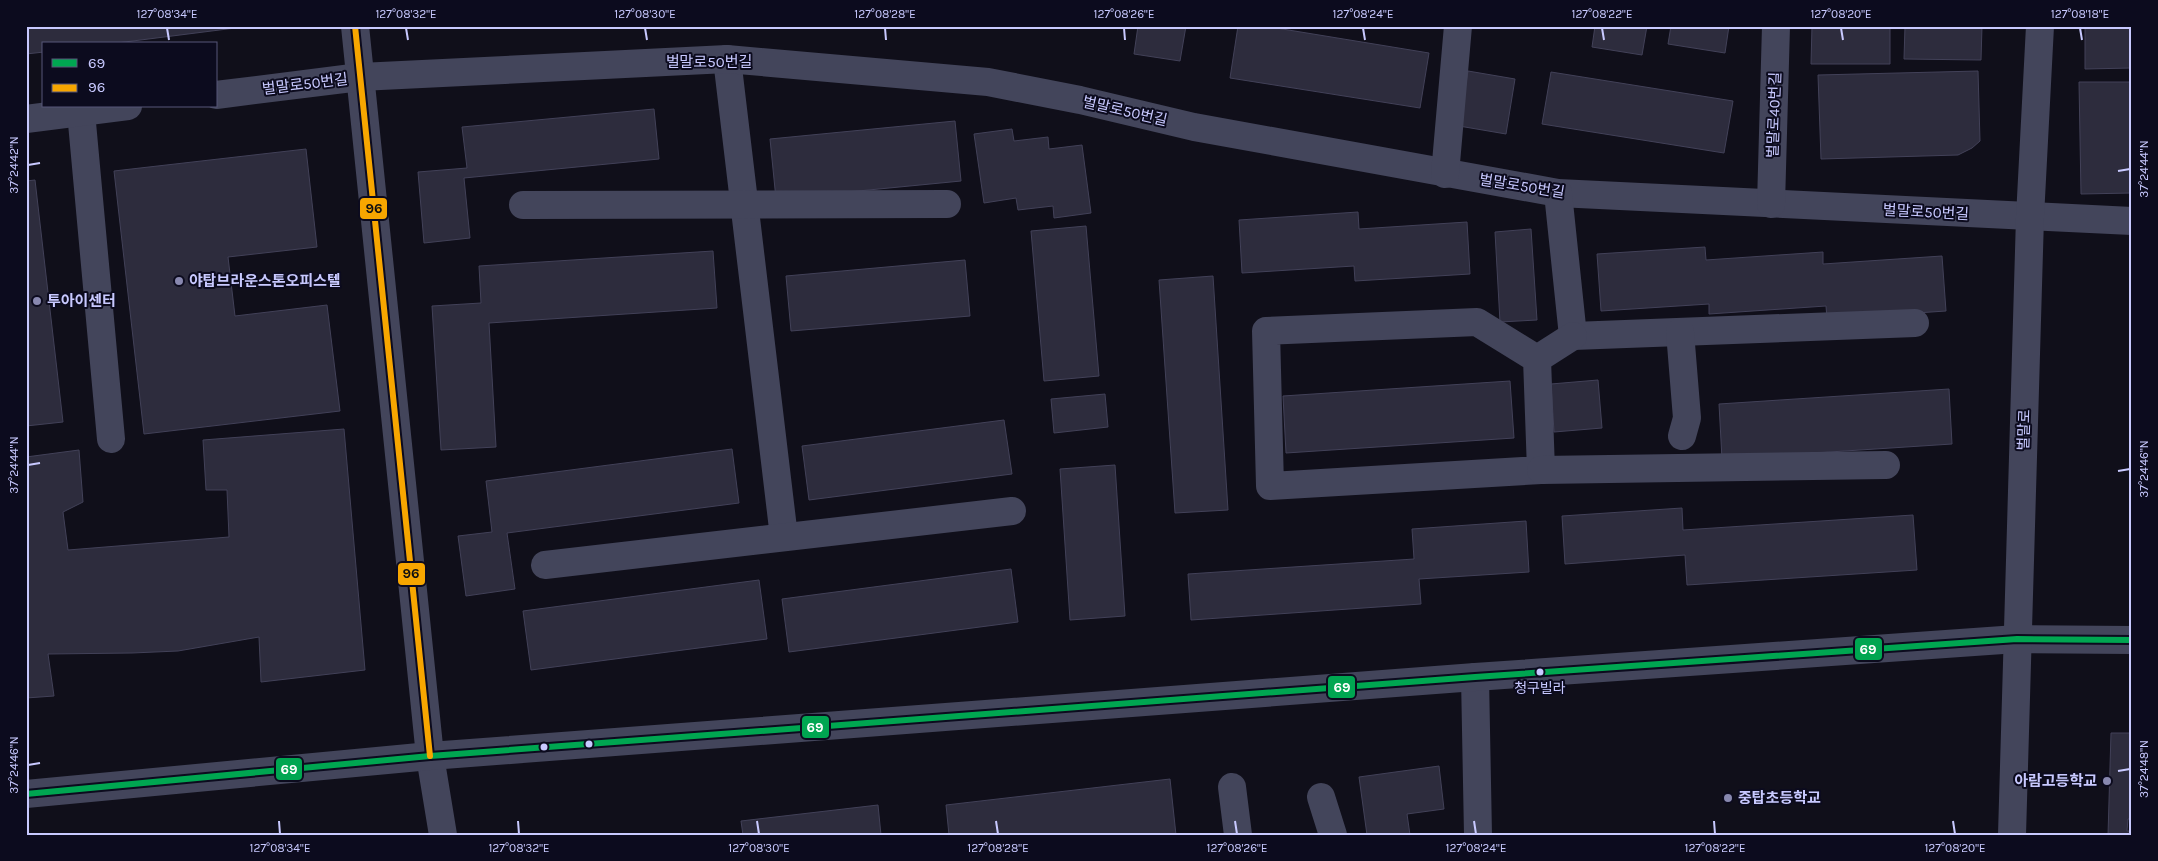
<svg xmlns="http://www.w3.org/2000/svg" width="2158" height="861" viewBox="0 0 2158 861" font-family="Karla,'Noto Sans KR',sans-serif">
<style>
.building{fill:#2d2c3d;stroke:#424158}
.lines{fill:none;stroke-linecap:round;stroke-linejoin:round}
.minor{stroke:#43455b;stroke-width:28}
.bus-1-casing{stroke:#0c0b1e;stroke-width:10}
.bus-2-casing{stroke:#0c0b1e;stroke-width:10}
.bus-1{stroke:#00a651;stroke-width:6}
.bus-2{stroke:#f7a600;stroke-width:6}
.ticks{fill:none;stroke:#c8c9ff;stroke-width:2}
.poi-dot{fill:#8888af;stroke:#0c0b1e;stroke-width:2}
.bus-dot{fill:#c8c9ff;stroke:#0c0b1e;stroke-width:2}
.labels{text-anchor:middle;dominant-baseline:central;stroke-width:4;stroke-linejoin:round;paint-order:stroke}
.bus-label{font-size:14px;fill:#c8c9ff;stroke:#0c0b1e}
.street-label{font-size:15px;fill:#c8c9ff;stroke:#0c0b1e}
.poi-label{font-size:15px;font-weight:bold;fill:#c8c9ff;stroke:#0c0b1e;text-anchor:start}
.line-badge{stroke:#0c0b1e;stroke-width:2}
.badge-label{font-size:14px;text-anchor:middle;font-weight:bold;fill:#fff}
.pale-badge-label{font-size:14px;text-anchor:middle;font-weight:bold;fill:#111}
.neatline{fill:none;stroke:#c8c9ff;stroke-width:2}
.ticks-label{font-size:12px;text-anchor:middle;fill:#c8c9ff}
</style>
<rect width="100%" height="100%" fill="#100f1a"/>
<g class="building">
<path d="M26,26H251L109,44H44V52L26,54Z"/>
<path d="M1138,26H1186L1180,61L1134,54Z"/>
<path d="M1238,26H1264L1429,53L1420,108L1230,78Z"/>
<path d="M1595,26H1647L1642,55L1592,47Z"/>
<path d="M1671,26H1729L1725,53L1668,44Z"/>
<path d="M1812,26H1890V64H1811Z"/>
<path d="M1905,26H1982L1981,60L1904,59Z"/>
<path d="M2085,26H2132V68L2085,69Z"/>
<path d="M1468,71L1515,79L1506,134L1459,126Z"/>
<path d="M1978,71L1980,141L1972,148L1958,155L1821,159L1818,75Z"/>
<path d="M1551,72L1733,101L1724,153L1542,124Z"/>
<path d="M2079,82H2132V193L2081,194Z"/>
<path d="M654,109L659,159L464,178L470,238L424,243L418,172L467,168L462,127Z"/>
<path d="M955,121L961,181L776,199L770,139Z"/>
<path d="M1012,129L1014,141L1048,137L1049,149L1082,145L1091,213L1054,218L1053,206L1018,210L1016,198L984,203L974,134Z"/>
<path d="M306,149L317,247L228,257L235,316L327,305L340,411L144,434L114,171Z"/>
<path d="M35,180L63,422L26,426V181Z"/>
<path d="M1358,212L1359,229L1467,222L1470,274L1355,281L1354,266L1242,273L1239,220Z"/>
<path d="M1086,226L1099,376L1044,381L1031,231Z"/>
<path d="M1531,229L1537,320L1500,322L1495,232Z"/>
<path d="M1705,247L1706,260L1823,252V264L1942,256L1946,311L1827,319L1826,306L1709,314V304L1601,311L1597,254Z"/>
<path d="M713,251L717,308L489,323L496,447L441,450L432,306L481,303L479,266Z"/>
<path d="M965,260L970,316L791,331L786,276Z"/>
<path d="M1213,276L1228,510L1175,513L1159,280Z"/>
<path d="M1598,380L1602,428L1554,432L1551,384Z"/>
<path d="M1510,381L1514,438L1286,453L1283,396Z"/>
<path d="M1949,389L1952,444L1722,459L1719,404Z"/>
<path d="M1105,394L1108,427L1054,433L1051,399Z"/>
<path d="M1004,420L1012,474L809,500L802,446Z"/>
<path d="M344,429L365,670L261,682L259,637L178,651L132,653L48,654L54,696L26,698V457L79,450L83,502L63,512L68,550L229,537L227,490H206L203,440Z"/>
<path d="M732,449L739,503L507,533L515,589L466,596L458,536L492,532L486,481Z"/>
<path d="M1115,465L1125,616L1070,620L1060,469Z"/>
<path d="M1682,508L1683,530L1913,515L1917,570L1687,585L1685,555L1565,564L1562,516Z"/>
<path d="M1526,521L1529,572L1419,579L1421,604L1191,620L1188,574L1414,559L1412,529Z"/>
<path d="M1011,569L1018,622L789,652L782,599Z"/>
<path d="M759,580L767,639L531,670L523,611Z"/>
<path d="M2111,733H2132V819H2128L2127,831H2132V835H2108Z"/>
<path d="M1439,766L1444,809L1407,814L1410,835H1367L1359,777Z"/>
<path d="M1170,779L1176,835H949L946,805Z"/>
<path d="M878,805L881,835H743L741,821Z"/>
</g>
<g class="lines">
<g class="minor">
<path d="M355,26L430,756L443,835"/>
<path d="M727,59L784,537"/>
<path d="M216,95L360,77L727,59L988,82L1080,100L1194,127L1558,193L2132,221"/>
<path d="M81,112L111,439"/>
<path d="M26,119L128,106"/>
<path d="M1445,174L1458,26"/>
<path d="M1558,193L1573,336L1915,323"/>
<path d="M1771,204L1776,26"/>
<path d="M523,205L947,204"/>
<path d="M1680,332L1687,418L1682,436"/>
<path d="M1537,359L1477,322L1266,331L1270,486L1541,470L1537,359L1573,336"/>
<path d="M1541,470L1886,465"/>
<path d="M545,565L1012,511"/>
<path d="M1475,677L1478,835"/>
<path d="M1232,787L1238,835"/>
<path d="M26,794L430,756L1475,677L2017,639L2132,640"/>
<path d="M1321,797L1333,835"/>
<path d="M2012,835L2030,217L2040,26"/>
</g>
<g class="bus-1-casing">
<path id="bus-1" d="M26,794L430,756L1475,677L2017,639L2132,640"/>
</g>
<g class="bus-2-casing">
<path id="bus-2" d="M355,26L430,756"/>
</g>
<use href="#bus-1" class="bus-1"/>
<use href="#bus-2" class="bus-2"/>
</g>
<path class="ticks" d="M167,28L169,40M406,28L408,40M645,28L647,40M885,28L886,40M1124,28L1125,40M1363,28L1365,40M1602,28L1604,40M1841,28L1843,40M2080,28L2082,40M28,165L40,163M2118,171L2130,169M28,465L40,463M2118,471L2130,469M28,765L40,763M2118,771L2130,769M279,821L280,834M518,821L519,834M757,821L759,834M996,821L998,834M1235,821L1237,834M1474,821L1476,834M1714,821L1715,834M1953,821L1955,834"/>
<g class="poi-dot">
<circle cx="179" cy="281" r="5"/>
<circle cx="37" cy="301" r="5"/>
<circle cx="2107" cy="781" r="5"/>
<circle cx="1728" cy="798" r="5"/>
</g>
<g class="bus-dot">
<circle cx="1540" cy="672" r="4.5"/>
<circle cx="589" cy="744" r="4.5"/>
<circle cx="544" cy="747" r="4.5"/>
</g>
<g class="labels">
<g class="bus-label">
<text x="1540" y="688">청구빌라</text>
</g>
<g class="street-label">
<text x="709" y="62">벌말로50번길</text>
<text transform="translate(305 84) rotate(-7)">벌말로50번길</text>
<text transform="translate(1125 111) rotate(13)">벌말로50번길</text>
<text transform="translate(1774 115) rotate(-88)">벌말로40번길</text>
<text transform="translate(1522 186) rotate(9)">벌말로50번길</text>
<text transform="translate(1926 212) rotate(3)">벌말로50번길</text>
<text transform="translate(2024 430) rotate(-88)">벌말로</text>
</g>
<g class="poi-label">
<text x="189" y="281">야탑브라운스톤오피스텔</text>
<text x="47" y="301">투아이센터</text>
<text x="2097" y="781" text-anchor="end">아람고등학교</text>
<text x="1738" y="798">중탑초등학교</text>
</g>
</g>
<g class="line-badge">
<rect x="359" y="197" width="29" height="23" rx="5" fill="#f7a600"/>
<rect x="397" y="562" width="29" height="24" rx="5" fill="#f7a600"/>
<rect x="1854" y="637" width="29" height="24" rx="5" fill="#00a651"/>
<rect x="1327" y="675" width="29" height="24" rx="5" fill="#00a651"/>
<rect x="801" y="715" width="29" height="24" rx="5" fill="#00a651"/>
<rect x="275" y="757" width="28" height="24" rx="5" fill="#00a651"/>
</g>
<g class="badge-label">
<text x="1868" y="654">69</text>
<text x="1342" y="692">69</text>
<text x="815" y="732">69</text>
<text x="289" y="774">69</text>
</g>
<g class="pale-badge-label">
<text x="374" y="213">96</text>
<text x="411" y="578">96</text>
</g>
<rect width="2158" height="861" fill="none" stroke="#0c0b1e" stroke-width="55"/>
<rect x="42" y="42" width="175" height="65" fill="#0c0b1e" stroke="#575778"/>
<rect x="52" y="59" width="25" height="8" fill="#00a651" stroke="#575778"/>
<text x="88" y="68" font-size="15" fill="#c8c9ff">69</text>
<rect x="52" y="84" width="25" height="8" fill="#f7a600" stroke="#575778"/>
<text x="88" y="92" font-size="15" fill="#c8c9ff">96</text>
<rect x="28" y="28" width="2102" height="806" class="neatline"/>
<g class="ticks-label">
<text x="167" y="18">127°08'34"E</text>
<text x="406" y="18">127°08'32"E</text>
<text x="645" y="18">127°08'30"E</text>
<text x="885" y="18">127°08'28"E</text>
<text x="1124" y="18">127°08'26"E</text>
<text x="1363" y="18">127°08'24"E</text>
<text x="1602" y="18">127°08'22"E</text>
<text x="1841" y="18">127°08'20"E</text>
<text x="2080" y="18">127°08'18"E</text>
<text transform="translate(14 165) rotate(-90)" y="4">37°24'42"N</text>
<text transform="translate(2144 169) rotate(-90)" y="4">37°24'44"N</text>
<text transform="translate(14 465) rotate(-90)" y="4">37°24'44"N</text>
<text transform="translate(2144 469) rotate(-90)" y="4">37°24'46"N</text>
<text transform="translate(14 765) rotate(-90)" y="4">37°24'46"N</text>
<text transform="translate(2144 769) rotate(-90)" y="4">37°24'48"N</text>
<text x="280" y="852">127°08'34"E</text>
<text x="519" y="852">127°08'32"E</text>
<text x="759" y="852">127°08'30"E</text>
<text x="998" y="852">127°08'28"E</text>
<text x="1237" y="852">127°08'26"E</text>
<text x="1476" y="852">127°08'24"E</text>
<text x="1715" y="852">127°08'22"E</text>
<text x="1955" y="852">127°08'20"E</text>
</g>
</svg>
